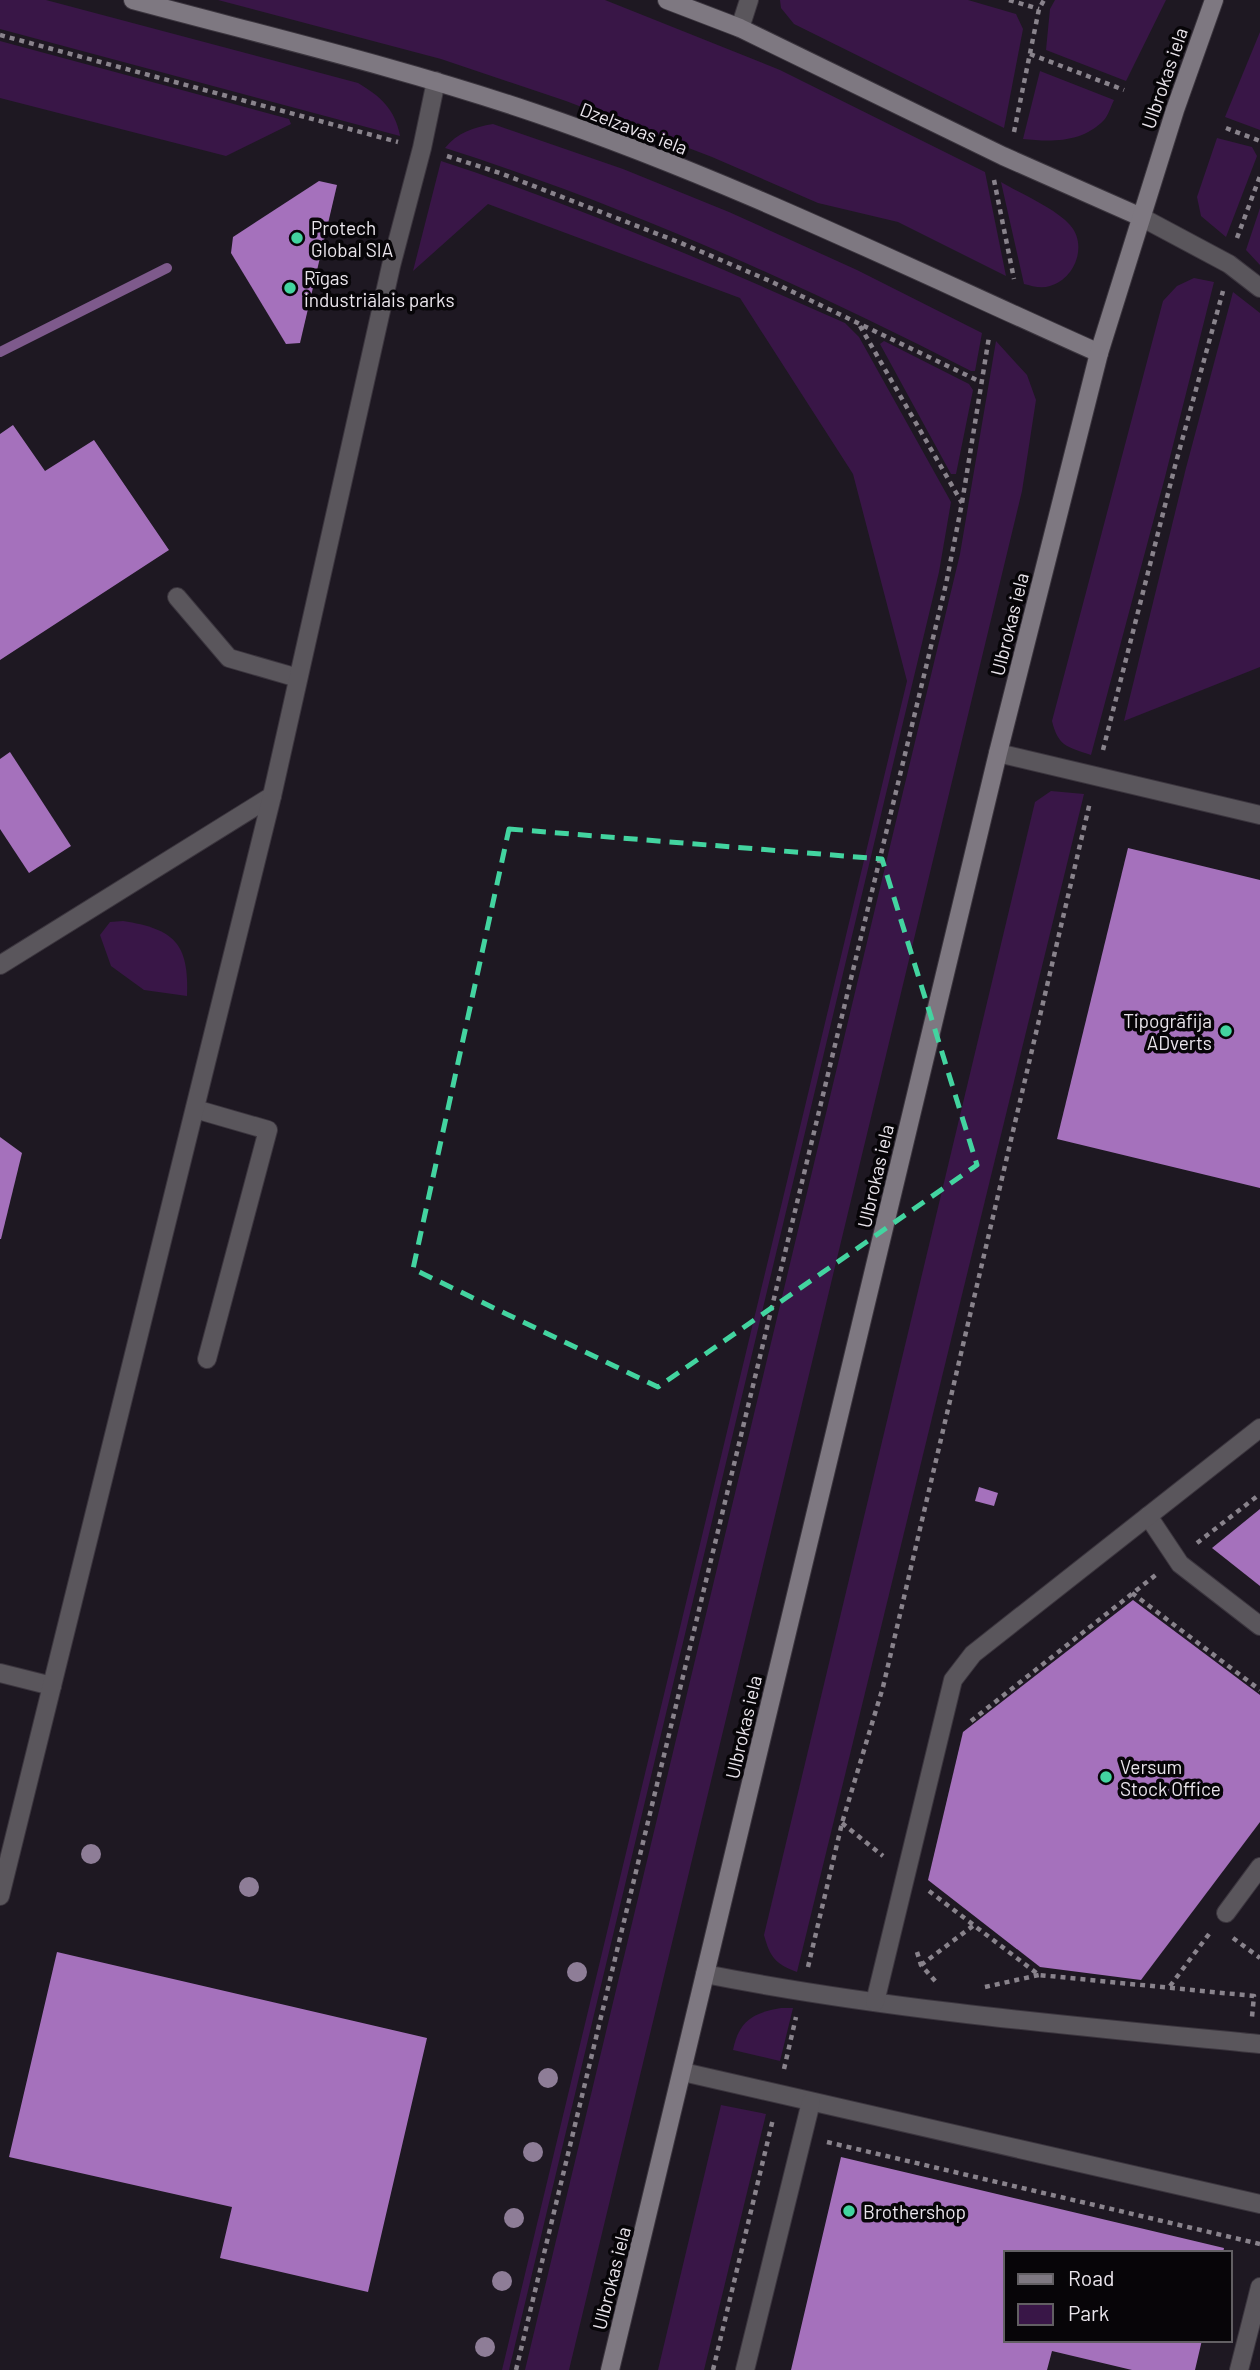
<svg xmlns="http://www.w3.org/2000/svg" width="1260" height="2370" viewBox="0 0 1260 2370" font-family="Barlow,sans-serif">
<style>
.green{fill:#391647}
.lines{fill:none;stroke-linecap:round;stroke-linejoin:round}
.stream{stroke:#7e5a8c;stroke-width:10}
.building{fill:#a571bc}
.service-casing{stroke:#3b353e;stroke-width:20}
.minor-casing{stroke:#3b353e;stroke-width:20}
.secondary-casing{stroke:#3b353e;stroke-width:20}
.path{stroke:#89838c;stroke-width:4.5;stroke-dasharray:5 5;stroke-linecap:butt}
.service{stroke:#5a565c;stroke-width:18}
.minor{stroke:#5a565c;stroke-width:18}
.secondary{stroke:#7e7881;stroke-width:18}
.tree{fill:#8e7d97}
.marked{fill:none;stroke:#43d4a0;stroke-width:5;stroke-dasharray:14 9;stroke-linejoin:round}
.poi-dot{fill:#43d4a0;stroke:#070508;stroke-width:2.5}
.labels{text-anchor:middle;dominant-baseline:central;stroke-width:7;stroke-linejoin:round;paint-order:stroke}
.street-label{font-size:19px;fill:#eae5ec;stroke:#070508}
.poi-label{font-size:19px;fill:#eae5ec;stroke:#070508;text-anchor:start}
</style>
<rect width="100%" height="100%" fill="#1e1822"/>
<g class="green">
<path d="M0,0H46L358,83C380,96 395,109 400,136L0,29Z"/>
<path d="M218,0H605L780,70L985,172L1006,276L898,222L818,203L712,157L566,101L441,59Z"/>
<path d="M780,0H968L1016,14L1023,29L1004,128L794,24L781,8Z"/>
<path d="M1055,0H1166L1126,81L1046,50L1050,9Z"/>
<path d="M1260,32V130L1225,117Z"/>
<path d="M0,41L289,119L291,124L226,156L0,98Z"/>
<path d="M1040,71L1114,100C1111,106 1108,116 1104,120C1082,143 1051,142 1023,139Z"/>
<path d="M493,124L623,169L729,212L857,270L982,333L975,371H971C801,284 627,206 445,148C457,133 474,127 493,124Z"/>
<path d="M1217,138L1252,147L1257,156L1226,237L1201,216L1197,197Z"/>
<path d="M441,161C579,206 712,264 845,323L859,337L951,502L939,572L509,2370H502L907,681L853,474L740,298L488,204L413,271Z"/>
<path d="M1001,182C1021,194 1055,208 1070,225C1088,245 1075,279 1050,286C1041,289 1032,286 1024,284Z"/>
<path d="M1260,208V265L1246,250Z"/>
<path d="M1194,278L1214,282L1165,477L1091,755C1067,747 1058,746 1052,721L1163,301L1177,286Z"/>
<path d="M1233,292L1260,313V667L1124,721L1186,468Z"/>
<path d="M884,341L969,384L973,390L956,474H951L880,344Z"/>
<path d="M996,341L1027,375L1036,400L1022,491L569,2370H525L960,554Z"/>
<path d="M1051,791L1084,794L797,1972C775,1964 770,1957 764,1935L1035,802Z"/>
<path d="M123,921C174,929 189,943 187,996L144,990L111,966L100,935L110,922Z"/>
<path d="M781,2008H793L780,2061L733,2050C739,2021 752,2013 781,2008Z"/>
<path d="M721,2105L766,2114L704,2370H658Z"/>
</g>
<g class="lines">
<path class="stream" d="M0,352L167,268"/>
</g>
<g class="building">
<path d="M319,181L337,185L300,343L286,344L231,253L233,237Z"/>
<path d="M13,425L45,471L94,440L169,550L0,660V434Z"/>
<path d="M10,752L71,846L29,873L0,829V759Z"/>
<path d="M1128,848L1260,880V1188L1057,1139Z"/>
<path d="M0,1137L22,1153L1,1239H0Z"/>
<path d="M979,1487L998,1493L994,1506L975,1501Z"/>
<path d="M1260,1509V1586L1212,1548Z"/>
<path d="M1133,1600L1260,1695V1822L1141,1980L1040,1967L928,1880L963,1732Z"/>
<path d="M57,1952L427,2038L368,2292L220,2258L232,2207L9,2157Z"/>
<path d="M841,2157L1224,2248L1223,2253H1006V2340H1202L1195,2370H1132L1052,2351L1047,2370H791Z"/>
</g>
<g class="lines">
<g class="service-casing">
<g id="service">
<path d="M740,28L749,0"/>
<path d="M177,597L229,658L298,678"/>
<path d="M998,753L1260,815"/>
<path d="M0,965L272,796"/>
<path d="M195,1109L268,1130L207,1359"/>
<path d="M1148,1516L1180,1564L1260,1626"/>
<path d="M0,1673L52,1686"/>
<path d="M1226,1913L1260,1867"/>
<path d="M705,1974C888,2010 1075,2026 1260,2044"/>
<path d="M875,2002L953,1680L973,1654L1260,1428"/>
<path d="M683,2072L1260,2204"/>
<path d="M745,2370L811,2102"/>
<path d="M1239,2370L1260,2287"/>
</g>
</g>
<g class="minor-casing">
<g id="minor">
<path d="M1141,217L1229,264L1260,288"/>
<path d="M0,1896L272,796L391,266L422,148L436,81"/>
</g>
</g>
<g class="secondary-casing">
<g id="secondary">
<path d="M133,0C267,36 403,68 535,113C729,179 913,270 1099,353"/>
<path d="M667,0L740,28L1003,156L1141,217"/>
<path d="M610,2370L998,753L1099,353L1175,110L1214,0"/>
</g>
</g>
<g class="path">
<path d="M1009,0L1039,9"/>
<path d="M0,35L398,142"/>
<path d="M1030,54L1124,90"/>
<path d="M1226,128L1260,141"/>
<path d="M1014,132L1039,9L1044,0"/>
<path d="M447,156L500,173L681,243L770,281L981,382"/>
<path d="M994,180L1014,279"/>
<path d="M1237,238L1260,176"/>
<path d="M860,326L962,503"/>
<path d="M1103,750L1175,466L1223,291"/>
<path d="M1197,1543L1260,1494"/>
<path d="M1132,1593L1260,1690"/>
<path d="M971,1721L1157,1574"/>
<path d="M842,1823L883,1856"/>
<path d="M929,1891L1039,1975L1254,1996L1252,2017"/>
<path d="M1233,1938L1260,1958"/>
<path d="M917,1952L921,1965L936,1982"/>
<path d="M921,1965L974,1925"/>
<path d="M808,1967L842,1823L883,1687L1090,802"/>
<path d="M1170,1986L1209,1934"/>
<path d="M985,1987L1039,1975"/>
<path d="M784,2069L796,2017"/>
<path d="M827,2142L1260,2244"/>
<path d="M516,2370L946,584L962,503L989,337"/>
<path d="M713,2370L773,2119"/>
</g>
<use href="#service" class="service"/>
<use href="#minor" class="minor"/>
<use href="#secondary" class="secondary"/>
</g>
<g class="tree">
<circle cx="91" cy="1854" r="10"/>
<circle cx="249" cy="1887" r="10"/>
<circle cx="577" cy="1972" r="10"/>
<circle cx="548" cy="2078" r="10"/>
<circle cx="533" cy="2152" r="10"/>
<circle cx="514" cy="2218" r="10"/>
<circle cx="502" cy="2281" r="10"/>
<circle cx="485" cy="2347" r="10"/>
</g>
<path class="marked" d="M509,829L882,859L977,1165L658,1387L413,1269Z"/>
<g class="poi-dot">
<circle cx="297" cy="238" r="7"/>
<circle cx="290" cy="288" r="7"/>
<circle cx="1226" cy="1031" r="7"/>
<circle cx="1106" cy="1777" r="7"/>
<circle cx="849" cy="2211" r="7"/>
</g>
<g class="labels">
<g class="street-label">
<text transform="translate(1164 78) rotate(-71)">Ulbrokas iela</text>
<text transform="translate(634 128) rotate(21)">Dzelzavas iela</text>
<text transform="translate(1009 624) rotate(-76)">Ulbrokas iela</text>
<text transform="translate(875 1176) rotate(-77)">Ulbrokas iela</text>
<text transform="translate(743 1727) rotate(-77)">Ulbrokas iela</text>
<text transform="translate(611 2278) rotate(-76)">Ulbrokas iela</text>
</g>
<g class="poi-label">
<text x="311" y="227">Protech<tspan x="311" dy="22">Global SIA</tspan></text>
<text x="304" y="277">Rīgas<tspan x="304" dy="22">industriālais parks</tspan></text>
<text x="1212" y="1020" text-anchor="end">Tipogrāfija<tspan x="1212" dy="22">ADverts</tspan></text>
<text x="1120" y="1766">Versum<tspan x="1120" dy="22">Stock Office</tspan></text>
<text x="863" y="2211">Brothershop</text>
</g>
</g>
<rect x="1004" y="2251" width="228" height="91" fill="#070508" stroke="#625f63" stroke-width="2"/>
<rect x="1018" y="2274" width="35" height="10" fill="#7e7881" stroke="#625f63" stroke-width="2"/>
<text x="1068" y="2286" font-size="21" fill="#eae5ec">Road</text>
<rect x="1018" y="2304" width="35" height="21" fill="#391647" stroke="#625f63" stroke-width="2"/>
<text x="1068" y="2321" font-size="21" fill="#eae5ec">Park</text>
</svg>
